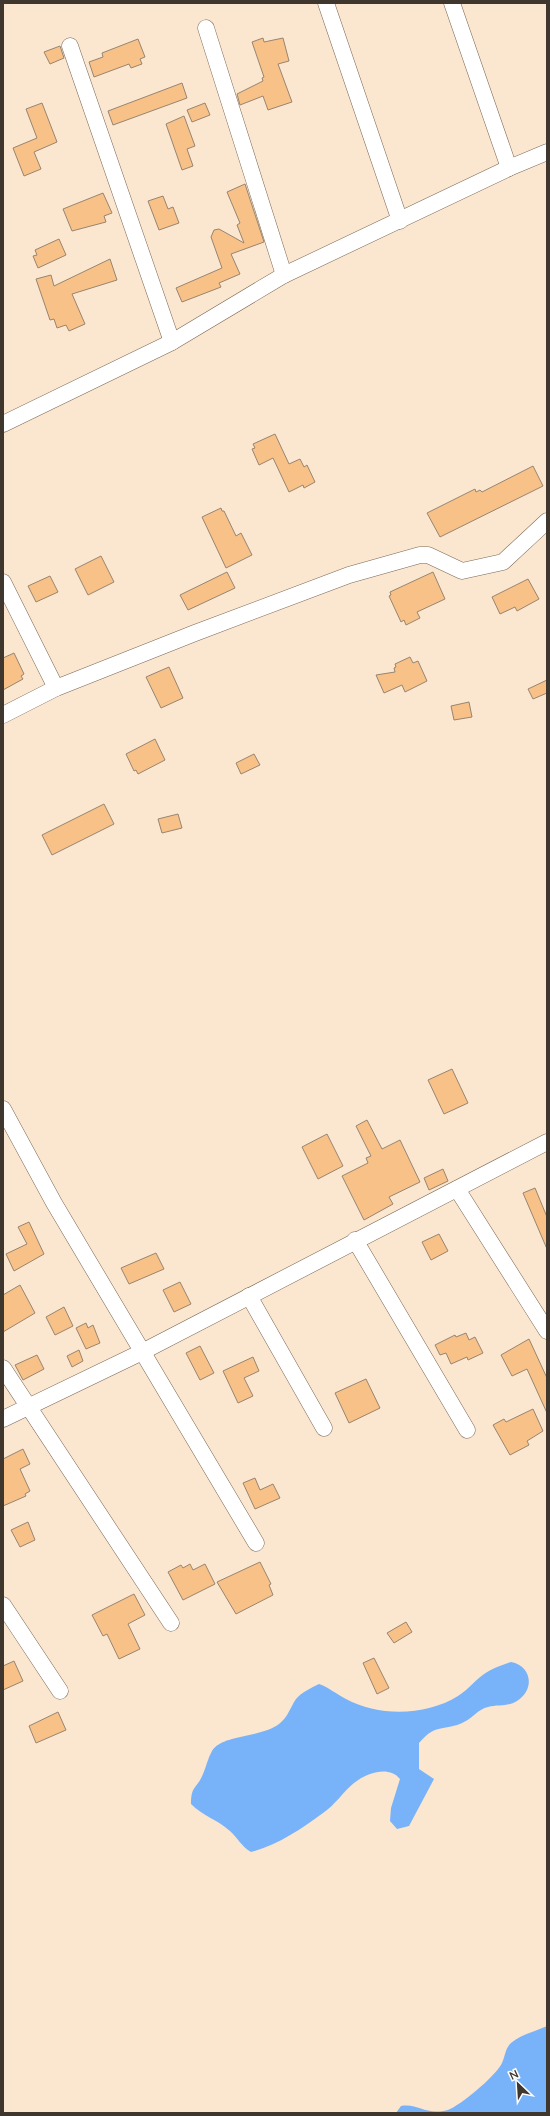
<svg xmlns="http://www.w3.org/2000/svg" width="550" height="2116" viewBox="0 0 550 2116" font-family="Lato,sans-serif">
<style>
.water{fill:#78b2f9}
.building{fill:#f7c188;stroke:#988570}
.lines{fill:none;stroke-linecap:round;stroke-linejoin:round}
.minor-casing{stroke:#7b6855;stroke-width:17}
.minor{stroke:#fff;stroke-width:16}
</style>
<rect width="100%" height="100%" fill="#fbe6d0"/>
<g class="water">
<path d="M511,1662C532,1666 535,1690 517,1701C507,1707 498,1704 488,1707C478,1709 473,1718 464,1722C444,1732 437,1722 419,1743V1769L434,1779L409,1826L397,1829L390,1821L391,1808L400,1779C389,1765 366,1773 354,1783C343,1792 335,1805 323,1813C301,1829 278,1845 251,1852C241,1846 238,1838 230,1831C218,1820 203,1816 191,1804C191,1785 197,1789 203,1774C206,1767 208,1758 212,1751C222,1734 261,1738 279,1724C288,1717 290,1708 296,1699C302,1692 311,1688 319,1684C330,1688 336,1694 346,1699C379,1717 426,1716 458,1696C466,1691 471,1685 479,1678C488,1670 500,1666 511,1662Z"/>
<path d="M547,2026V2113H396L401,2106C419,2103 425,2116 448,2110C461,2105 493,2078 501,2065C505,2058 505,2048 511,2043C520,2035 536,2031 547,2026Z"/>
</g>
<g class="building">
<path d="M263,38L264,42L283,38L289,61L278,64L292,102L268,110L263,96L240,105L237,94L263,81L262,78L264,77L252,42Z"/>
<path d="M138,39L145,57L140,59L142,64L131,68L129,64L94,77L89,62L103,57L102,53Z"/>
<path d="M60,46L64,58L50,64L44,52Z"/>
<path d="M182,83L187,98L113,125L108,111Z"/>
<path d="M42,103L57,142L34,152L41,169L24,176L13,148L37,138L26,109Z"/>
<path d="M205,103L210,115L192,122L187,110Z"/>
<path d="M184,116L195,146L187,149L193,166L182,170L166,124Z"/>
<path d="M245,184L264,242L231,254L240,274L219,283L221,287L182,302L176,288L222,268L211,237L214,230L219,229L244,243L237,225L240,223L227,192Z"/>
<path d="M103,193L112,213L104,216L106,222L72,231L63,209Z"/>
<path d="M163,196L168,209L173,207L179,223L159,230L148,201Z"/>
<path d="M59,239L66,255L38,268L33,256L37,255L35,250Z"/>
<path d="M110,259L117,280L72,294L85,324L69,331L66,325L57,328L54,319L50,320L36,279L51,275L54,286Z"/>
<path d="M275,434L289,464L300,459L304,467L307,465L315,482L304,488L303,485L289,492L273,458L259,465L252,449L255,448L253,444Z"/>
<path d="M533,466L543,486L440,537L427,513L475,489L476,492L480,490L482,492Z"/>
<path d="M221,508L222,511H224L236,536L241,533L252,555L226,568L202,517Z"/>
<path d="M101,556L114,582L88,595L75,569Z"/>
<path d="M227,572L235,588L188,610L180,595Z"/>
<path d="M433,572L445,599L417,612L420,618L406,625L404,620L401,622L389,596L391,595L390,592Z"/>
<path d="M50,576L58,592L36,602L28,586Z"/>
<path d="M528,579L539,599L517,611L515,607L500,614L492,597Z"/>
<path d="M14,653L24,674L21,676L23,679L3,690V658Z"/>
<path d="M410,657L413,663L418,661L427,681L405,692L402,685L384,693L376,675L395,672L394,668L396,667L395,664Z"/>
<path d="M169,667L183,698L161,708L146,677Z"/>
<path d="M547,680V693L533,699L528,689Z"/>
<path d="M469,702L472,717L454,720L451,706Z"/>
<path d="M155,739L165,760L138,774L136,770L134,771L126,754Z"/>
<path d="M254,754L260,765L241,774L236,763Z"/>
<path d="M104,804L114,824L52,855L42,835Z"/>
<path d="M178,814L182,828L162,833L158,819Z"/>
<path d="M452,1069L468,1103L444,1114L428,1080Z"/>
<path d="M367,1120L382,1149L400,1140L420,1182L389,1197L393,1204L364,1220L342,1176L368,1163L366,1158L371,1156L356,1126Z"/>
<path d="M327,1134L343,1166L318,1179L302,1147Z"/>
<path d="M443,1169L448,1181L429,1190L424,1178Z"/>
<path d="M535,1188L547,1217V1249L523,1193Z"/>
<path d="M29,1222L44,1254L14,1271L6,1254L27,1244L18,1227Z"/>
<path d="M439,1234L448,1251L431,1260L422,1242Z"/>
<path d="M156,1253L164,1269L129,1284L121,1268Z"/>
<path d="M180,1282L191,1304L174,1312L163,1290Z"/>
<path d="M20,1285L35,1313L3,1332V1295Z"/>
<path d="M64,1307L73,1326L55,1335L46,1317Z"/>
<path d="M86,1323L88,1328L93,1325L100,1343L86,1349L76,1328Z"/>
<path d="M466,1333L469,1340L475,1337L483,1353L468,1360L467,1357L451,1364L446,1353L440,1355L435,1345L455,1335L456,1337Z"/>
<path d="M529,1339L547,1378V1413L527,1369L512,1376L501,1355Z"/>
<path d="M200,1346L214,1373L200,1380L186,1353Z"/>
<path d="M79,1350L83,1361L72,1367L67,1356Z"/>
<path d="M37,1355L44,1369L23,1380L15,1365Z"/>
<path d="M253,1357L259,1371L244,1378L253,1396L238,1403L223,1371Z"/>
<path d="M366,1379L380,1408L349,1423L335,1393Z"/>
<path d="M533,1409L543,1431L527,1441L529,1445L510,1455L493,1425L504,1419L506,1422Z"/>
<path d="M23,1449L30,1464L20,1469L30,1491L25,1494L26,1496L3,1506V1459Z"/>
<path d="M255,1478L260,1490L273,1484L280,1498L255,1509L243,1483Z"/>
<path d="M28,1522L35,1540L20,1547L11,1530Z"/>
<path d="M260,1562L271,1584L269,1585L273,1595L236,1614L217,1582Z"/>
<path d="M190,1564L193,1570L205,1564L215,1584L183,1600L168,1572L181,1565L183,1568Z"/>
<path d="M134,1594L145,1615L128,1624L140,1649L119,1659L107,1634L103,1636L92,1615Z"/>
<path d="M406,1622L412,1632L394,1643L387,1633Z"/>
<path d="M374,1658L389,1688L377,1694L363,1663Z"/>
<path d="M14,1661L23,1681L3,1690V1666Z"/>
<path d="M58,1712L66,1730L36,1743L29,1726Z"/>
</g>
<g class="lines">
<g class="minor-casing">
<g id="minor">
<path d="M326,3L400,221"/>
<path d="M452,3L509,168"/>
<path d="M206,28L284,275"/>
<path d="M70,46L172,342"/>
<path d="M3,424L172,342L284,275L509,168L547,152"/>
<path d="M3,582L56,688"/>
<path d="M3,715L56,688L195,633L349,575L420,555H428L462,571L503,562L547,521"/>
<path d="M3,1109L54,1203L256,1543"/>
<path d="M457,1189L547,1331"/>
<path d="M355,1240L467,1430"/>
<path d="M249,1296L324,1428"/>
<path d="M3,1368L171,1623"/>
<path d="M3,1419L142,1352L547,1142"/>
<path d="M3,1605L60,1691"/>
</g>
</g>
<use href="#minor" class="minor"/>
</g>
<rect width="550" height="2116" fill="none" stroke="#3f362e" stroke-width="8"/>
<g transform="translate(518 2084) rotate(335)" stroke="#ffffff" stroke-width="3" paint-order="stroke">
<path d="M0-3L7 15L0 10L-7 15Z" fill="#3f362e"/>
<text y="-6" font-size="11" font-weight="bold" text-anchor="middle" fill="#3f362e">N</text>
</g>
</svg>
